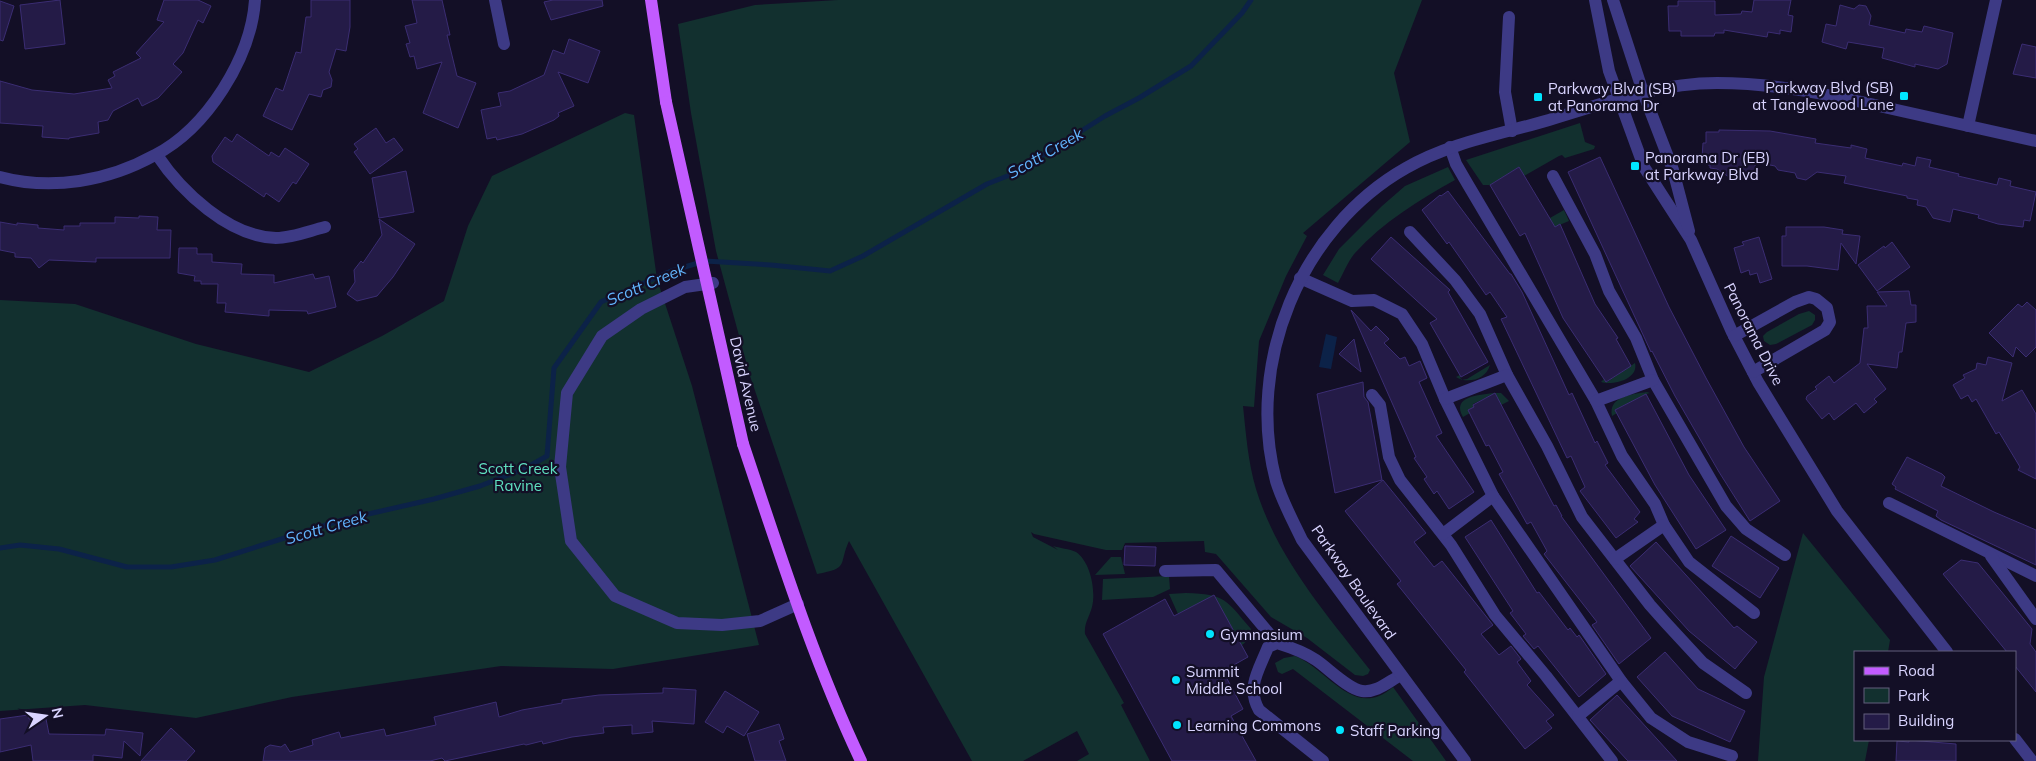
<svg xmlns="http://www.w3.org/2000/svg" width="2036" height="761" viewBox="0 0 2036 761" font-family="Mulish,sans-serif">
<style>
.green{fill:#12302f}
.water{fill:#0c2248}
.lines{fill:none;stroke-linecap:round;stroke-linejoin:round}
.stream{stroke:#0c2248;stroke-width:5}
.building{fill:#241b47;stroke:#3b2d73}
.minor{stroke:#3d3a85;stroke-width:12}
.major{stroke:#c25bff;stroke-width:12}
.major-bridge{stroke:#c25bff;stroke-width:12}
.poi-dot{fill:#00e5ff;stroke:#130f26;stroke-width:2}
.labels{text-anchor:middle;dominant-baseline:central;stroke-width:4.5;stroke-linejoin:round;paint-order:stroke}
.poi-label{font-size:15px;fill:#d9d4ff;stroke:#130f26;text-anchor:start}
.street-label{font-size:15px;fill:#d9d4ff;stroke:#130f26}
.park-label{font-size:15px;fill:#5fe0c0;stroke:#130f26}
.water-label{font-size:16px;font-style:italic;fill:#62b6ff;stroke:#130f26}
</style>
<rect width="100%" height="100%" fill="#130f26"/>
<g class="green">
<path d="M838,0H1422L1394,73L1410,142L1303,233L1307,236L1286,276L1259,341L1254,407L1243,406C1246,434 1248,462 1256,489C1277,558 1327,615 1370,670L1368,674L1363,676L1355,675L1307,638L1271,617L1216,554L1205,552L1204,541L1125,543L1122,550H1106L1034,534L1031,532L1033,537L1058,550L1053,546C1059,548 1070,549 1076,552C1091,562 1096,592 1092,607C1089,618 1084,623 1085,634L1124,703L1121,705L1150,761H1077L1089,754L1077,731L1023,761H972L849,541C838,565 850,568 817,574L750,376L716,251L691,113L678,24L755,5Z"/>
<path d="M625,113L634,115L657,279L692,386L759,645L613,669L501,666L292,697L196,718L85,705L0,711V300L75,304L196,344L309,372L382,336L444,301L468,226L492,176Z"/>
<path d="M1580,123L1585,142L1595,146L1594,149L1565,158L1562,155L1559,156L1524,176L1519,167L1490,185H1483L1466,160Z"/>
<path d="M1448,167L1455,180C1419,200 1383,222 1355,253C1348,261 1343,274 1338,283L1323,275L1339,249L1382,206L1405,186Z"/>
<path d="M1564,210L1569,221L1530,237L1527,231Z"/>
<path d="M1809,311L1815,315V320L1812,325L1776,344L1770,345L1764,341L1763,336L1767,332L1799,314Z"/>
<path d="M1635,363C1639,379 1613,386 1601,382L1604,379L1607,382Z"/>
<path d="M1490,365C1486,380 1467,384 1456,377L1460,375L1461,380L1467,379Z"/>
<path d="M1647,392L1650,393L1646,394L1615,410L1617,413L1612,416C1608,396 1633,394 1647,392Z"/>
<path d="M1494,393H1501L1509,401L1501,405L1494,394L1473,404L1474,407L1468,410L1470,413L1463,417C1451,396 1479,395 1494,393Z"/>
<path d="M1803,533L1890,640L1888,652H1855V740H1869L1865,761H1758L1764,677Z"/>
<path d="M1111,557H1121L1125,574L1095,575Z"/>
<path d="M1169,576L1170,589L1153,597L1102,600L1103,579Z"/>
<path d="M1186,593C1226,594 1226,600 1251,629L1247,641L1242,645L1248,657L1219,673L1178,614L1169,594Z"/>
<path d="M1295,656C1328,669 1354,721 1393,687L1446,761H1413L1293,669L1282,674L1278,672L1275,663L1284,658Z"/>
</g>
<path class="water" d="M1326,334L1337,337L1331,369L1319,367Z"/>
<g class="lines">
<path class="stream" d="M0,548L20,545L59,549L127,567H171L215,560L342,520L434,499L480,486L526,468L547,456L554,368L601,302L671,271L705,261L771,265L830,271L863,256L987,184L1015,173L1105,116L1139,98L1191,66L1242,13L1251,0"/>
</g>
<g class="building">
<path d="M60,0L65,44L25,49L20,5Z"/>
<path d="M164,0H198L211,6L203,23L198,20L183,53L173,64L182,72L158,98L142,106L138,98L113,111L108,120L98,122L99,133L69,138V139L42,137L43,126L0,123V81L32,90L74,94L112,88L108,80L115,76L113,72L141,58L136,53L164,22L157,20Z"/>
<path d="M311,0H350V27L346,51L336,49L329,72L332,80L331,87L323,90L321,97L309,94L292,130L263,116L276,88L283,91L296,52L301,53L306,17H311Z"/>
<path d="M412,0H442L450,35H447L457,76L476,83L458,128L423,113L442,62L417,69L414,56L410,57L406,44L410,43L405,26L417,23Z"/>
<path d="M553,0H602L603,6L551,20L544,2Z"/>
<path d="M1754,0H1791L1788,15L1793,16L1791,32L1780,30V34L1768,32L1767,37L1724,30V33H1715L1714,36H1681V31H1669L1668,6H1678V1H1715V15L1741,14L1742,11L1752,12Z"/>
<path d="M0,1L14,6L3,41L0,40Z"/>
<path d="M1840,5L1854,9L1859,5L1866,6L1871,16L1869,25L1905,33L1906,29L1922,32L1924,26L1953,33L1947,64L1938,69L1915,64V67L1882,58L1884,48L1848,42L1846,49L1822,42L1826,24L1836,26Z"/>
<path d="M569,39L600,51L588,83L558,72L574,106L558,113L559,116L554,120L522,134L497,140L496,137L487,139L481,110L501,106L498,93L510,91L544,75L553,50L564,54Z"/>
<path d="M2022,44L2036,47V78L2013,74Z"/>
<path d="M376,128L386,143L394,138L403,150L370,174L354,152L358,149L354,144Z"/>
<path d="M1719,130L1770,131L1816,139L1815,143L1851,148V145L1867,149L1865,158L1902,166L1903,163L1915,166L1917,157L1931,160L1929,167L1959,174L1958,176L1997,185L1999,178L2011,181L2010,186L2036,192L2030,221L2024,220L2023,227L1998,224L1978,218L1979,215L1953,209L1950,222L1933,218L1926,207L1917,205L1918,200L1907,198V196L1844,183L1846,176L1817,172L1806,180L1797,178L1795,173L1778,170L1775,166L1755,162V175L1729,177L1717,169L1710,168V165H1708V158H1702L1703,143H1706V132H1719Z"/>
<path d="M237,134L269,156L271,152L279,157L285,148L309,164L296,184L293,182L279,202L266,193L264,197L213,162L212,156L225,137L232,142Z"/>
<path d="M1600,157L1669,307L1706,378L1744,447L1780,501L1750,521L1719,472L1675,396L1652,351L1651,352L1568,172Z"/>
<path d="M1519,167L1555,227L1560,224L1595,304L1618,338L1616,339L1631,366L1606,382L1563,318L1525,233L1520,236L1490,185Z"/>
<path d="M406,171L414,212L379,218L372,178Z"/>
<path d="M1448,191L1510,274H1511L1522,292L1569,395L1572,393L1595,443L1597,441L1608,463L1605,465L1640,512L1634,519L1638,522L1616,538L1580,491L1585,487L1571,456L1567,458L1501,319L1507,317L1490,292L1486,295L1449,242L1447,244L1422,210L1440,195L1441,196Z"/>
<path d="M139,216L158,217L157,230H171L170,258H96V262L49,260L39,268L31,258L15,257V253L0,250V222L17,225V223L38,225V228L64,230V226H80V223H115V217L139,218Z"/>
<path d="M379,219L415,244L393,277L377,296L357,301L347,294L355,282L354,270L361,261L363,263L382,235Z"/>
<path d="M1786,227H1824L1843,230L1842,234L1860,236L1856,264L1841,243L1838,270L1807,266H1782V236H1786Z"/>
<path d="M1391,237L1450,290L1448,292L1488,362L1461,377L1430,323L1437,319L1371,259Z"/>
<path d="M1759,237L1772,279L1760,283L1757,273L1750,275L1749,270L1741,273L1734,248L1744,245L1742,242Z"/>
<path d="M1892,242L1910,267L1877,291L1858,265L1884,246L1885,248Z"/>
<path d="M179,248H197V254H212V262L242,264L241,274L274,275V283L313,274L315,279L329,276L336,307L308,314L307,311L269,310V316L225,312L226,303H217L218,284H201V281H194L195,276L178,273Z"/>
<path d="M1909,291L1911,305H1916V322L1906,323L1902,352H1899L1897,368L1867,364L1886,389L1874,399L1877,402L1864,413L1856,403L1834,420L1829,413L1822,419L1806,399L1807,396L1817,389L1815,387L1829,376L1834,383L1860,363L1864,328H1868L1867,306H1887L1877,292Z"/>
<path d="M2027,302L2036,310V347L2026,357L2016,347L2013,357L1989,333L2018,304L2022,307Z"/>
<path d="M1351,310L1371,331L1376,326L1389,339L1384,343L1400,359L1405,357L1409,366L1420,361L1427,378L1419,382L1442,433L1436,436L1474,492L1449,509L1437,491L1434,494L1424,479L1427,477L1414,458L1416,457Z"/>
<path d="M1354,339L1361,372L1339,354Z"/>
<path d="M1988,357L2012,363L2002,401L2022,390L2036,414V479L2018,470L2020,467L1999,432L1996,434L1976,399L1972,402L1968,395L1961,399L1953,385L1965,378L1963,375L1976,369L1977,363L1986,365Z"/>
<path d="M1363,382L1364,397L1368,402L1372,424L1382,480L1335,493L1317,394Z"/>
<path d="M1495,393L1554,506L1556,505L1562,516H1561L1651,638L1619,664L1592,625L1597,622L1544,554L1547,551L1531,522L1527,524L1499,474L1503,472L1489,445L1486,446L1468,410L1474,407L1473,405Z"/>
<path d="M1646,394L1689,475L1726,530L1696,549L1655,485L1615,410Z"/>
<path d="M1907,457L1942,474L1945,477L1941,486L1994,512L2036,530V565L1941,520L1936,516L1938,511L1895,489L1896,487L1892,484Z"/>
<path d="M1383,480L1426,533L1414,542L1434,567L1442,561L1493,625L1481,634L1499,655L1511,646L1521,659L1517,662L1531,681L1527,685L1554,715L1546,721L1552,728L1525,749L1464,672L1466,670L1397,584L1401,581L1345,511Z"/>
<path d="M1491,520L1537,593L1539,592L1568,630L1570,628L1577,637L1579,635L1606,674L1579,697L1538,646L1534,649L1523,636L1526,634L1510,613L1513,611L1465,537Z"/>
<path d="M1731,536L1779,568L1760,598L1712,566Z"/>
<path d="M1656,542L1734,628L1737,626L1757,642L1735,669L1689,631L1630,566Z"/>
<path d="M1125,546L1156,547L1155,566L1124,565Z"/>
<path d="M1961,560L1978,563L2032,629L2030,644L2036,652V692L2015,666V652H2007L1943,574Z"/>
<path d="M1214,595L1248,657L1223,671L1243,709L1231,716L1256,761H1172L1103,634L1165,599L1174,616Z"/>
<path d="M1665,652L1698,689L1745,711L1730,742L1672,716L1637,677Z"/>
<path d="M663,688L696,690L694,724L652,721L653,732L632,734V725L603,727L604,733L572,737L543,744L542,741L526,745L524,744L445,761L442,758L430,761H263L265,748L270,745L281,747L285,744L290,752L313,745L312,740L339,732L341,738L384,729L386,736L436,725L434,717L496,702L499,717L522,710L562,703V700L599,695L663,693Z"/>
<path d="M725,691L759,712L744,736L727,726L723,733L705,722Z"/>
<path d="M1617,695L1677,761H1628L1590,720Z"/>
<path d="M28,715L29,719H46L49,734L105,735L106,729L143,733L140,756L124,741L122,758L93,755V761H33L31,745L0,752V719Z"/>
<path d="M779,724L784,739L779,741L786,761H755L747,734Z"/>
<path d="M171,728L195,751L186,761H141Z"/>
<path d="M1909,740L1956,744V761H1896L1897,741L1909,742Z"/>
</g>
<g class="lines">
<g class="minor">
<path d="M495,0L504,44"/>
<path d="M1595,0L1609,71L1644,167L1691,240L1732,332L1758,382L1837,511L1947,652"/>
<path d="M1613,0L1643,92L1673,170L1689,231"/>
<path d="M1509,17L1505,92L1512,131"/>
<path d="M1968,126L1996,0"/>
<path d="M1450,147L1456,164L1467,183L1596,401L1622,456L1655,504L1664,525L1689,562L1754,613"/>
<path d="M157,155C181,191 229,237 276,238C292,238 309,231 325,227"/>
<path d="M1553,176L1595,254L1609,291L1636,338L1653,380L1726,506L1746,529L1785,555"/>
<path d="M0,177C52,191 108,181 155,155C207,128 251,58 255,0"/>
<path d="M1410,232L1455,280L1480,314L1507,375L1547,446L1582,517L1650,605L1666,623L1703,663L1746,693"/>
<path d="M1300,278L1352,301L1374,300L1402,314L1422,344L1445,399L1493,496L1621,681L1651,718L1688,742L1732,756"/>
<path d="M713,283L685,287L641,309L602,336L567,393L560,467L571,541L615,596L677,623L722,625L760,621L798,604"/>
<path d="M1734,336L1795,302L1809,297L1816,299L1827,308L1830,322L1825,330L1753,372"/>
<path d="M1372,395L1380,405L1389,457L1400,480L1451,545L1495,615L1546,676L1612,761"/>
<path d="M1445,399L1507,375"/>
<path d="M1596,401L1653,380"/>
<path d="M1889,503L2036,576"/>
<path d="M1443,534L1493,496"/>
<path d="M1991,556L2036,619"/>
<path d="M1615,559L1664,525"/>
<path d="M1165,571L1216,570L1277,643"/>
<path d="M1578,716L1621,681"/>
<path d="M2015,739L2032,761"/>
<path d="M1323,761L1259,710C1246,687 1259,670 1268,647L1277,643C1290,647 1304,652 1316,660C1328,668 1348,689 1362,691C1377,693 1389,681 1401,675"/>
<path d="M1465,761L1302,540C1293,521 1282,501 1276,481C1245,364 1300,228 1406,168C1449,143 1501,134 1549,120C1604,103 1659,83 1717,83C1776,83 1832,95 1888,108C1938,119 1987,130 2036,141"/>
</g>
<g class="major">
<path d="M651,0L666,102"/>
<path d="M743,444C779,551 813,660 861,761"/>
</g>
<path class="major-bridge" d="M666,102L743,444"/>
</g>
<g class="poi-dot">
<rect x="1899" y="91" width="10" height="10" rx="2.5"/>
<rect x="1533" y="92" width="10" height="10" rx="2.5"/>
<rect x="1630" y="161" width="10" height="10" rx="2.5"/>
<circle cx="1210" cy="634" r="5"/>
<circle cx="1176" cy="680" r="5"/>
<circle cx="1177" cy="725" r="5"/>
<circle cx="1340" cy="730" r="5"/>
</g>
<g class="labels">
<g class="poi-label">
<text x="1894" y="87" text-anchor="end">Parkway Blvd (SB)<tspan x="1894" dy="17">at Tanglewood Lane</tspan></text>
<text x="1548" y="88">Parkway Blvd (SB)<tspan x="1548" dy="17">at Panorama Dr</tspan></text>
<text x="1645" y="157">Panorama Dr (EB)<tspan x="1645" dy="17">at Parkway Blvd</tspan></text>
<text x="1220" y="634">Gymnasium</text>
<text x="1186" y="671">Summit<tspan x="1186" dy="17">Middle School</tspan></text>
<text x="1187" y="725">Learning Commons</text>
<text x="1350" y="730">Staff Parking</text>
</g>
<g class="street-label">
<text transform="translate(1754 334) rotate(63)">Panorama Drive</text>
<text transform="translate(746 384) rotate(77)">David Avenue</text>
<text transform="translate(1354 582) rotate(55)">Parkway Boulevard</text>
</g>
<g class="park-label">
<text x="518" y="468">Scott Creek<tspan x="518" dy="17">Ravine</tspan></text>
</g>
<g class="water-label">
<text transform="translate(1045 153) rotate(-30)">Scott Creek</text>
<text transform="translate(646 284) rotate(-23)">Scott Creek</text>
<text transform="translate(326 527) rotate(-16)">Scott Creek</text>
</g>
</g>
<rect x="1854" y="651" width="162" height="90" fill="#130f26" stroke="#625e7d"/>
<rect x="1864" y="667" width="25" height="8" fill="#c25bff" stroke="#625e7d"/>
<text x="1898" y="676" font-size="15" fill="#d9d4ff">Road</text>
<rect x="1864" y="688" width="25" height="15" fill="#12302f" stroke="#625e7d"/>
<text x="1898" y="701" font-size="15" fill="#d9d4ff">Park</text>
<rect x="1864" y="714" width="25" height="15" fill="#241b47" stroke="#625e7d"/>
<text x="1898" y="726" font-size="15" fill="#d9d4ff">Building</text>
<g transform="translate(45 716) rotate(77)" stroke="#130f26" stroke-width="4" paint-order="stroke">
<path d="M0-4L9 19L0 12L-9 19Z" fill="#d9d4ff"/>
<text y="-8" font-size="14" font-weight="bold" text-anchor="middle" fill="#d9d4ff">N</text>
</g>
</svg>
